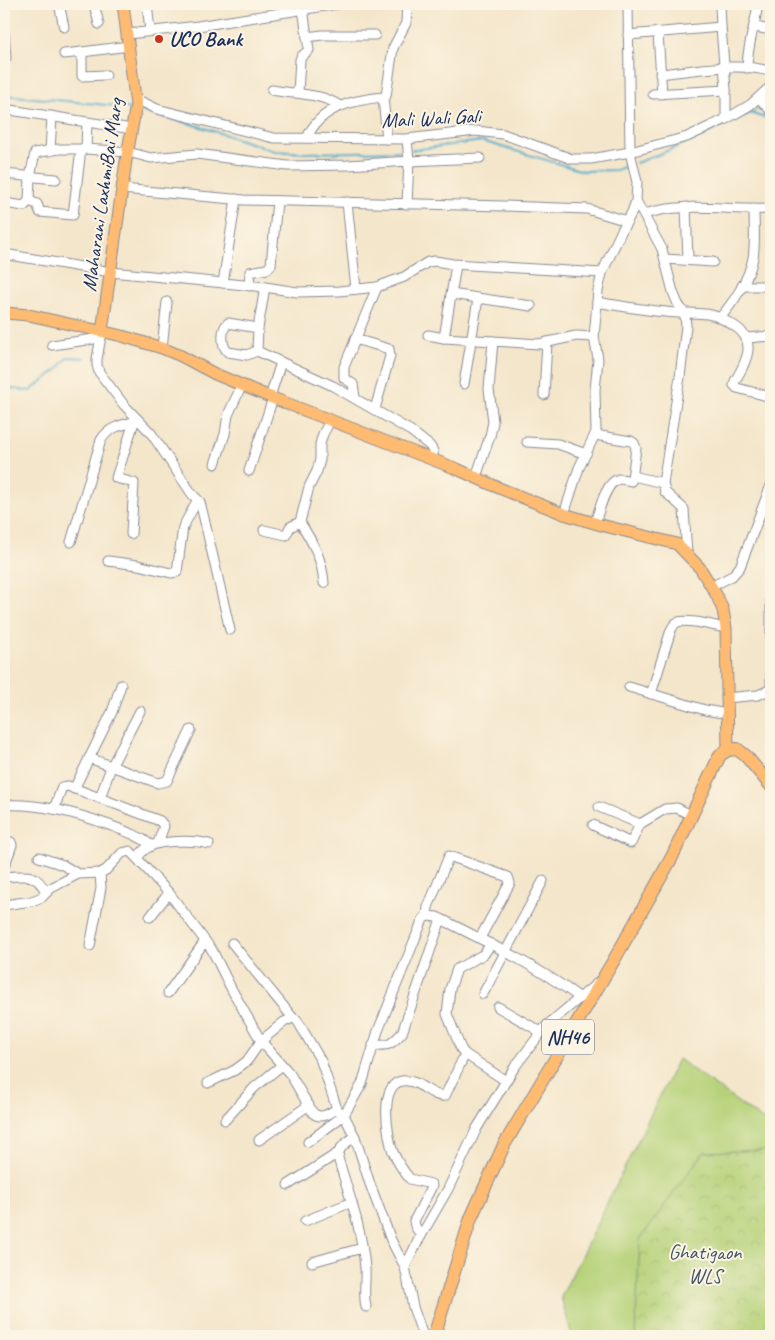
<svg xmlns="http://www.w3.org/2000/svg" width="775" height="1340" viewBox="0 0 775 1340" font-family="Caveat,sans-serif">
<style>
.grass{fill:#b6d279;stroke:#68806c}
.park{fill:url(#park-crowns);stroke:#68806c}
.lines{fill:none;stroke-linecap:round;stroke-linejoin:round}
.stream{stroke:#4eaccd;stroke-width:2}
.minor-casing{stroke:#888a94;stroke-width:11}
.major-casing{stroke:#888a94;stroke-width:13}
.highway-casing{stroke:#888a94;stroke-width:14}
.minor{stroke:#fff;stroke-width:9}
.major{stroke:#febb71;stroke-width:11}
.highway{stroke:#febb71;stroke-width:12}
.poi-dot{fill:#c8321e;stroke:#fcf5e5;stroke-width:2}
.labels{text-anchor:middle;dominant-baseline:central;stroke-width:4;stroke-linejoin:round;paint-order:stroke}
.shield{fill:#fcf5e5;stroke:#5e6a86;stroke-width:1}
.shield-label{font-size:20px;font-weight:bold;fill:#1b2f5e}
.poi-label{font-size:21px;font-weight:bold;fill:#1b2f5e;stroke:#fcf5e5;text-anchor:start}
.street-label{font-size:21px;fill:#1b2f5e;stroke:#fcf5e5}
.park-label{font-size:21px;fill:#425865;stroke:#fcf5e5}
</style>
<defs>
<pattern id="park-crowns" width="20" height="18" patternUnits="userSpaceOnUse" patternTransform="scale(1.25)"><rect width="20" height="18" fill="#b6d279"/><path d="M2 6a3 3 0 1 1 6 0M12 15a3 3 0 1 1 6 0" fill="none" stroke="#9cb56b"/></pattern>
</defs>
<rect width="100%" height="100%" fill="#fcf5e5"/>
<filter id="ink" filterUnits="userSpaceOnUse"><feTurbulence type="fractalNoise" baseFrequency=".02" numOctaves="2"/><feDisplacementMap in="SourceGraphic" scale="10" xChannelSelector="R" yChannelSelector="G"/><feConvolveMatrix kernelMatrix="1 2 1 2 8 2 1 2 1" color-interpolation-filters="sRGB"/></filter>
<filter id="wash" filterUnits="userSpaceOnUse"><feTurbulence type="fractalNoise" baseFrequency=".0096" numOctaves="4" result="noise"/><feDisplacementMap in="SourceGraphic" scale="20" xChannelSelector="R" yChannelSelector="G"/><feGaussianBlur stdDeviation="1.12" result="paint"/><feColorMatrix in="noise" values="0 0 0 0 0 0 0 0 0 0 0 0 0 0 0 0 0 1.4 0 .05"/><feComposite in="paint" operator="in"/></filter>
<g filter="url(#wash)">
<rect width="100%" height="100%" fill="#f4e6cb"/>
<path class="grass" d="M678,1059L771,1126V1336H572L561,1297Z"/>
<path class="park" d="M771,1150V1336H635L640,1239L704,1152Z"/>
<g class="lines">
<g class="stream">
<path d="M4,95L117,106L131,109"/>
<path d="M766,101L771,96"/>
<path d="M140,111L195,125L275,151L305,153L405,151"/>
<path d="M750,113L771,120"/>
<path d="M412,150L482,141L583,171L616,170L629,165"/>
<path d="M636,163C666,152 696,139 725,125C738,119 753,114 763,105"/>
<path d="M4,384L14,389L30,391L57,370L68,357L84,358"/>
</g>
</g>
</g>
<g filter="url(#ink)">
<g class="lines">
<g class="minor-casing">
<g id="minor">
<path d="M59,4L64,27"/>
<path d="M94,4L99,24"/>
<path d="M147,4L150,31"/>
<path d="M720,4L721,27"/>
<path d="M755,27L771,30"/>
<path d="M4,33L6,58"/>
<path d="M658,33L662,94"/>
<path d="M128,34L198,26L337,4"/>
<path d="M628,35L721,27L726,90V119"/>
<path d="M307,37L322,35H375"/>
<path d="M64,54L82,52"/>
<path d="M747,68C747,46 755,26 758,4"/>
<path d="M660,74C691,71 743,61 771,72"/>
<path d="M106,75L82,76V52L129,46"/>
<path d="M272,90C296,95 319,92 340,106"/>
<path d="M298,92L300,60L301,57L309,50L303,9"/>
<path d="M653,94L726,90"/>
<path d="M383,97L387,139"/>
<path d="M759,98L771,111"/>
<path d="M136,99L157,109L274,138L407,139L476,131L503,134L572,159H591L630,152L687,137L726,119L750,105L771,86"/>
<path d="M4,109L132,129"/>
<path d="M307,138C320,107 353,100 383,97L386,96L393,48L406,23L407,4"/>
<path d="M81,149L73,215L40,212L37,204L29,201L30,177L35,153L59,149H86L128,152L151,158L197,154L287,166L348,165L409,161L407,139"/>
<path d="M86,149L87,122"/>
<path d="M50,151L52,116"/>
<path d="M4,174L56,179"/>
<path d="M122,189L244,200L504,206L587,209L627,221"/>
<path d="M636,201L662,249L673,292L678,304L685,314L686,326L680,377L663,483L665,492L684,509L687,555"/>
<path d="M347,202L356,289"/>
<path d="M4,203L24,206L29,201"/>
<path d="M407,204L409,161L480,158"/>
<path d="M686,207L688,260"/>
<path d="M644,214C686,201 728,211 771,209"/>
<path d="M4,254L111,272L265,287L297,292L339,291L377,287L404,277L428,262L435,261L453,264L602,273"/>
<path d="M665,259L713,262"/>
<path d="M456,265L444,338L493,341L489,389L493,422L490,436L476,477"/>
<path d="M223,283L236,199"/>
<path d="M249,286L250,272L267,269L271,265L277,201"/>
<path d="M742,286H771"/>
<path d="M265,287L258,328L257,351L281,362"/>
<path d="M451,294L531,306"/>
<path d="M597,302C620,306 643,310 666,312C681,314 697,312 712,315C720,317 726,321 733,325C758,340 747,361 735,381L734,385L737,388L771,397"/>
<path d="M720,318C736,299 753,274 754,249C755,236 754,222 754,209"/>
<path d="M102,331L97,359V365L99,372L124,405L151,433L192,494L200,502L204,518L230,630"/>
<path d="M428,335L444,338"/>
<path d="M747,338L771,336"/>
<path d="M355,339L389,349L390,356L375,409"/>
<path d="M493,341L539,344L576,336L594,337"/>
<path d="M52,345L101,338"/>
<path d="M162,348L167,302"/>
<path d="M257,351L247,355L228,352C221,346 221,329 228,323L258,328"/>
<path d="M464,384L478,299"/>
<path d="M544,395L547,342"/>
<path d="M270,397L281,362L333,386L411,431L430,446L433,451V460"/>
<path d="M355,398L353,384L344,378V367L377,287"/>
<path d="M595,435L631,441L634,443L636,448L632,479L631,481C627,480 623,479 619,479C605,482 599,512 595,523"/>
<path d="M527,442L558,444L586,454"/>
<path d="M215,464L225,434L228,415L242,385"/>
<path d="M249,471L273,398"/>
<path d="M633,476L663,483"/>
<path d="M564,514L579,468L596,432L595,390L598,359L594,337L598,291L602,273L621,232L632,212L636,201L637,182L630,152L628,4"/>
<path d="M264,530L286,535L290,527L300,522"/>
<path d="M131,534L134,483L116,478L135,419"/>
<path d="M71,542L101,440C108,428 120,425 134,422"/>
<path d="M108,561L138,565L171,573L177,572L183,527L197,501"/>
<path d="M324,583C322,558 313,543 300,522L309,487L317,471L320,460V444L323,434L330,421"/>
<path d="M711,587L732,576L740,567L771,485"/>
<path d="M629,687L705,710L728,714"/>
<path d="M651,694L671,630C673,627 674,623 678,622C690,619 714,626 726,628"/>
<path d="M726,698L758,695L769,690L771,686V593"/>
<path d="M89,758L158,783L167,781L191,730"/>
<path d="M74,789L112,712L121,685"/>
<path d="M100,798L111,767L140,711"/>
<path d="M4,805C39,803 73,812 106,824C122,830 137,834 151,845"/>
<path d="M599,807L640,824"/>
<path d="M54,809L62,787L68,786L160,821L164,826L158,843"/>
<path d="M593,825L631,843L640,824L665,809L677,808L691,815"/>
<path d="M4,840L11,842L12,845L4,867"/>
<path d="M39,857L63,865L78,874"/>
<path d="M137,858C140,854 144,849 149,847C160,840 196,840 209,844"/>
<path d="M4,877C25,876 35,871 46,892"/>
<path d="M4,905L32,901L42,897L51,888L78,874L100,873L106,870L122,853L130,851L169,893L212,950L232,990L261,1041L290,1074L313,1113C321,1120 329,1113 337,1109L344,1115L355,1137L370,1184L391,1240L405,1267L413,1307L423,1336"/>
<path d="M427,916L428,907L449,856L508,877L510,883L480,938"/>
<path d="M150,917L169,893"/>
<path d="M232,943L293,1018"/>
<path d="M491,944L484,954L457,969L450,989L447,1014L461,1049L465,1054L506,1081"/>
<path d="M90,946L101,888L100,873"/>
<path d="M168,993L205,941"/>
<path d="M483,994L543,881"/>
<path d="M498,1007L541,1032"/>
<path d="M373,1045C389,1046 391,1045 402,1033L441,919"/>
<path d="M208,1083L235,1070L247,1061L261,1041L284,1022L293,1018L297,1020L321,1061L337,1109"/>
<path d="M225,1120L254,1088L282,1065"/>
<path d="M355,1137C347,1142 338,1147 338,1158C349,1194 362,1230 365,1268C366,1281 363,1293 366,1307"/>
<path d="M259,1140L309,1105"/>
<path d="M308,1142L344,1115L362,1084L378,1031L423,919L427,916L437,917C485,941 535,965 579,997"/>
<path d="M288,1185L338,1153"/>
<path d="M305,1221L352,1202"/>
<path d="M421,1236L415,1226L414,1221L432,1186L431,1184L410,1179C404,1172 397,1161 393,1152C388,1138 378,1085 402,1081C419,1078 431,1098 445,1096L465,1054"/>
<path d="M312,1262L362,1248"/>
<path d="M405,1267L418,1241L448,1189L477,1128L514,1068L546,1026L600,981"/>
</g>
</g>
<g class="major-casing">
<g id="major">
<path d="M4,313L29,315L122,336L162,348L181,356L215,374L270,397L457,469L499,488L564,514L601,525L677,544L700,568L717,596L723,610L726,628L728,750"/>
<path d="M102,331L126,161L136,105L123,4"/>
</g>
</g>
<g class="highway-casing">
<path id="highway" d="M434,1336L471,1218L504,1145L614,960L644,907L672,857L720,755L728,750L737,749L746,756L771,786"/>
</g>
<use href="#minor" class="minor"/>
<use href="#major" class="major"/>
<use href="#highway" class="highway"/>
</g>
</g>
<circle class="poi-dot" cx="159" cy="39" r="5"/>
<g class="labels">
<rect class="shield" x="542" y="1019.5" width="52" height="35" rx="4"/>
<g class="shield-label">
<text x="568" y="1037">NH46</text>
</g>
<g class="poi-label">
<text x="169" y="39">UCO Bank</text>
</g>
<g class="street-label">
<text transform="translate(431 118) rotate(-3)">Mali Wali Gali</text>
<text transform="translate(102 195) rotate(-82)">Maharani LaxhmiBai Marg</text>
</g>
<g class="park-label">
<text x="705" y="1252">Ghatigaon<tspan x="705" dy="24">WLS</tspan></text>
</g>
</g>
<rect width="775" height="1340" fill="none" stroke="#fcf5e5" stroke-width="20"/>
</svg>
